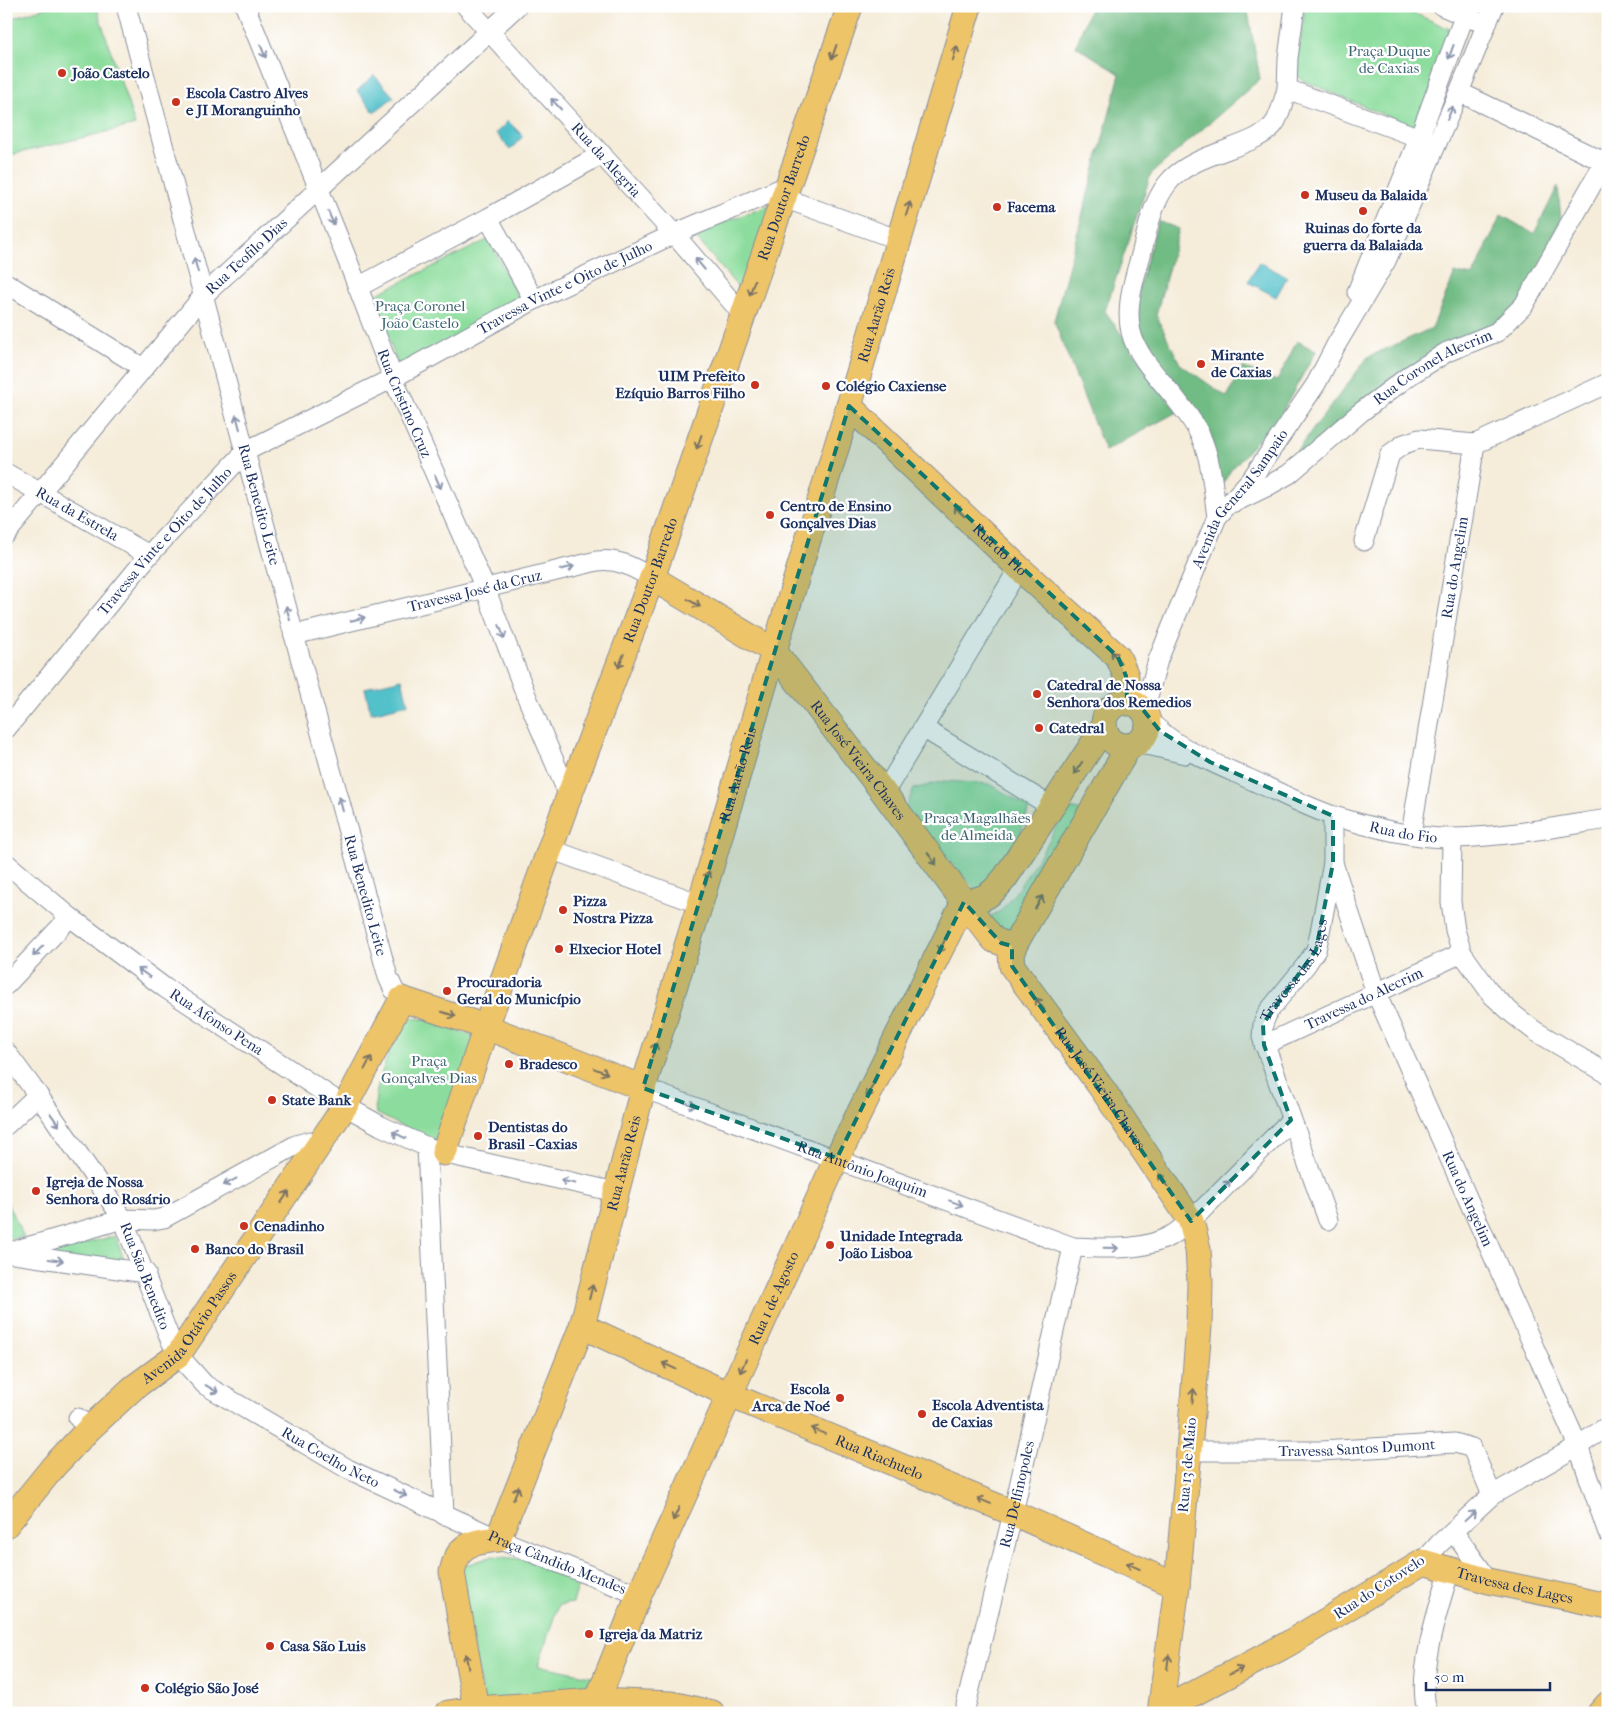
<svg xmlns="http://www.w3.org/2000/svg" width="1614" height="1719" viewBox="0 0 1614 1719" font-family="'IM FELL French Canon',serif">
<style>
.green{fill:#8cdd9d;stroke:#54867e}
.forest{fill:#71bc84;stroke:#467671}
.water{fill:#53c1ca;stroke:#377894}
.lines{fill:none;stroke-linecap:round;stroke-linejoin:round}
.minor-casing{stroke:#888e9c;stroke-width:21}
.major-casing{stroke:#888e9c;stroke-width:27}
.minor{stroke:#fff;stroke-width:19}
.major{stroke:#eec469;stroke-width:25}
.oneway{stroke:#8d97ae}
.oneway2{stroke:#7a7263}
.marked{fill:#0f766e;fill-opacity:0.2;stroke:#0f766e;stroke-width:4;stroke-dasharray:10 6;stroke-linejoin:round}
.poi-dot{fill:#c8321e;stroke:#fff;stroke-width:2}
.labels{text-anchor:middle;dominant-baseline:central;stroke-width:4.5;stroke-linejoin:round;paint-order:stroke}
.park-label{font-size:15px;fill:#3d6371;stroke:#fff}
.poi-label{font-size:15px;font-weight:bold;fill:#1b2f5e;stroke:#fff;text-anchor:start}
.street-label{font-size:15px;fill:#1b2f5e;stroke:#fff}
</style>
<rect width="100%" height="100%" fill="#fff"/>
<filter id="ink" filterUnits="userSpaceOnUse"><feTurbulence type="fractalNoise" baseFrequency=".02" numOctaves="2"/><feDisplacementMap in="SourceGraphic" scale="10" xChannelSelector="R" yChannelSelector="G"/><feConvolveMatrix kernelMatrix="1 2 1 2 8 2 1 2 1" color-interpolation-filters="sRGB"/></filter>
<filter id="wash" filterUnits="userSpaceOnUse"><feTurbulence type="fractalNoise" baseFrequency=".0096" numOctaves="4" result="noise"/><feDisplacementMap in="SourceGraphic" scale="20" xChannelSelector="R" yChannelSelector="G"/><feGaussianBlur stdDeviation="1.12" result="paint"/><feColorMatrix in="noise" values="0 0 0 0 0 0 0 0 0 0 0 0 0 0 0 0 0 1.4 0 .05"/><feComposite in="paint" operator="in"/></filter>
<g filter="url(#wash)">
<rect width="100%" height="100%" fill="#f5ecd9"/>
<g class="green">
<path d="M51,6H96L135,125L6,156V20Z"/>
<path d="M1305,6H1397L1448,28L1453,38L1418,127L1410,126L1302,80L1296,73Z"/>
<path d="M772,205L746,297L692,233Z"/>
<path d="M489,239L521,303L399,368L373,296Z"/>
<path d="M944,781L990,784L1029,808L1014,852L978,892L935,845L906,807L914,789Z"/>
<path d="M1067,807L1086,812L1011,942L984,919L1001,911L1018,889L1046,846Z"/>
<path d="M409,1018L424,1019L479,1038L480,1055L434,1143L376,1113C371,1089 392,1047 401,1023Z"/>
<path d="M6,1201L24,1237L6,1239Z"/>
<path d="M115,1236L130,1274L42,1254Z"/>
<path d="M493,1556L540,1561L580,1578L573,1603L558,1605L538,1666L552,1668L600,1678L593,1692L484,1704L458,1568Z"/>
</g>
<g class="forest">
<path d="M1091,6H1247L1260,79L1151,174L1105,311L1177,412L1105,451L1054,321L1120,74L1076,46Z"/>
<path d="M1558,186L1561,221L1526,302L1279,474L1368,357L1432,328L1455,273L1473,276L1501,215L1534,234Z"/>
<path d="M1158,221L1179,229L1156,315L1180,364L1227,397L1243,367L1277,381L1297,341L1316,351L1281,414L1231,470L1222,485L1139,339V287Z"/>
</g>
<g class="water">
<path d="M374,75L394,97L374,112L357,91Z"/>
<path d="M508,121L523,136L510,150L496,133Z"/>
<path d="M1259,262L1287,277L1276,297L1248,282Z"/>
<path d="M402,679L408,704L371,713L365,688Z"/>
</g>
</g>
<g filter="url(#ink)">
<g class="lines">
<g class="minor-casing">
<g id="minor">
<path id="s1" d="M126,6L294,635L388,977L394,990L402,999"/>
<path id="s2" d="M245,6L347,259L393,378L485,588L526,695L569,796"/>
<path id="s3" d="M466,6L674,234L743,315"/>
<path d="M1442,6L1475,20"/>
<path d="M1287,89L1288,58L1295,6"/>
<path d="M1459,92L1608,164"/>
<path d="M784,198L899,240"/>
<path d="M488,218L534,300"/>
<path d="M6,283L143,368"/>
<path d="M358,287L488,218L602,154"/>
<path d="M1357,292L1419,138L1468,6"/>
<path id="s4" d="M6,473L149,555"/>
<path id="s5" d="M1235,502L1266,487L1289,474L1361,412L1410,375L1447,352L1497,332L1524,305L1608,156"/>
<path d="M1217,517C1213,490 1212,460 1200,435C1194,421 1184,410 1175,398C1160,379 1137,357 1131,332C1125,307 1134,279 1141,255C1147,231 1152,204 1167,184C1193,150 1260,149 1276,121C1281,111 1284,99 1287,89L1436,144"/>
<path id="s6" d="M6,534L204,295L517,6"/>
<path d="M1364,541L1390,454L1404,444L1419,439L1475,444"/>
<path id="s7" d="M294,635L597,561C619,558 634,568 652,578"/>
<path id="s8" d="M1144,711L1158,660L1217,517L1252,478L1316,384L1336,345L1386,261L1459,92L1494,6"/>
<path id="s9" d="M1147,718C1172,747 1214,763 1247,778C1275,790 1306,807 1334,816C1368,827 1418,839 1453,838C1505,837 1557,827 1608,819"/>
<path d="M923,728L1052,807"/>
<path id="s10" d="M6,729L149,555L246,451L393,378L534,300L674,234L789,185"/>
<path d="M1136,744L1152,746L1185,754"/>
<path d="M884,793L1019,568"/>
<path id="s11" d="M1411,834L1475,444L1608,383"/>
<path d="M1452,838L1451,902L1455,930L1462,953L1492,995L1514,1015L1535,1031L1608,1074"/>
<path d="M550,849L700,904"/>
<path id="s12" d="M6,863L70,917L165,988L345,1106L381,1126L427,1147L455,1156L616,1192"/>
<path id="s13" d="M1333,863L1376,993L1578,1446L1608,1533"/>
<path d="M6,985L70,917"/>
<path id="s14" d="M1264,1045L1462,953"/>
<path id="s15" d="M6,1052L38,1095L123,1219L170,1339L178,1355L205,1385L348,1469L498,1539L639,1595"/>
<path id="s16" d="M643,1088L1073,1247C1107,1248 1142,1252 1172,1235C1179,1231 1185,1225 1191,1221L1291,1120"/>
<path d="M6,1125L38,1095"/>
<path d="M427,1147L444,1515"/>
<path id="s17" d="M1328,1220L1262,1037L1263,1024L1268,1012L1306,965L1316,950L1320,932L1333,863V816"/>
<path d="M6,1253L123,1219L153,1220L164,1218L296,1145L310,1141L320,1145"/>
<path d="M14,1254L146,1273"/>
<path d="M78,1418L90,1428"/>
<path id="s18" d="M1189,1451H1321L1455,1443L1472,1448L1492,1495"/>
<path d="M1453,1531L1489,1581"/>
<path d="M1423,1562L1439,1544L1492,1495L1578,1446L1608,1426"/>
<path id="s19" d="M964,1713L1013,1513L1073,1247"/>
<path d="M1428,1713C1415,1678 1439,1605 1450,1570"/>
</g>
</g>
<g class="major-casing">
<g id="major">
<path id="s20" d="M849,406L1019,568L1118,657L1126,676L1128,703"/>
<path id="s21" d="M652,578L774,651L884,793L964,902L994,940L1008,945L1015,944"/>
<circle cx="1126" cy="724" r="22"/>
<path id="s22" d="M1129,746L1015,944L1011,954L1012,966L1103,1090L1191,1221L1198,1249L1200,1282L1199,1326L1189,1451L1177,1586L1160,1713"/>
<path id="s23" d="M444,1153L486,1027L569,796L652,578L850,6"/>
<path id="s24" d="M582,1326L730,1395L1013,1513L1177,1586"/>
<path id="s25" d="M6,1525L54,1466L90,1428L133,1388L178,1355L345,1106L402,999L486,1027L643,1088"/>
<path id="s26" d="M597,1701L639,1595L837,1158L964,902C987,899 990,896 1005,878L1104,727"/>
<path id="s27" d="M1162,1710L1286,1645L1423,1562L1489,1581L1608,1606"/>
<path d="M448,1713L476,1709L597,1701L671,1704L712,1713"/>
<path id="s28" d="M479,1713L476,1709L452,1572C459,1542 471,1543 498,1539L582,1326L643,1088L700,904L774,651L849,406L969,6"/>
<path d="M1600,1713L1608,1704"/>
</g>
</g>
<use href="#minor" class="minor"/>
<use href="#major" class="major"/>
</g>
<defs><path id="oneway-shaft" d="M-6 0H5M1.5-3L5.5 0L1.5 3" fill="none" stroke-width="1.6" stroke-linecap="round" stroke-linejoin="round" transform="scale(1.25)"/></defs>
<g class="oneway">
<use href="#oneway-shaft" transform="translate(263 51) rotate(68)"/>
<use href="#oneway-shaft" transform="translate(1451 52) rotate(110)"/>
<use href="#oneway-shaft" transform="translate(556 104) rotate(-133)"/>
<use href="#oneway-shaft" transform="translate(1450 113) rotate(-66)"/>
<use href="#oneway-shaft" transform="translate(331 218) rotate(68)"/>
<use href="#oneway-shaft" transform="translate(700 264) rotate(-130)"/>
<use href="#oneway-shaft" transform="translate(196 265) rotate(-105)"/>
<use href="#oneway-shaft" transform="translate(238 422) rotate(-105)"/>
<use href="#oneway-shaft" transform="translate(438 482) rotate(67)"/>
<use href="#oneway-shaft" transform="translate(567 568) rotate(-13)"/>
<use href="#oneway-shaft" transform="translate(288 613) rotate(-105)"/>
<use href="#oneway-shaft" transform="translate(358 619) rotate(-14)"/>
<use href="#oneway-shaft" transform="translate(502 632) rotate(69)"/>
<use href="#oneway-shaft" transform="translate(341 804) rotate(-105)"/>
<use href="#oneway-shaft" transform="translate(38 951) rotate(134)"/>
<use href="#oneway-shaft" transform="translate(144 973) rotate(-145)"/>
<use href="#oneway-shaft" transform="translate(689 1104) rotate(20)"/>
<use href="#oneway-shaft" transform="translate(55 1120) rotate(55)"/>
<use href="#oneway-shaft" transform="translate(399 1135) rotate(-154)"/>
<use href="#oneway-shaft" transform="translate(230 1182) rotate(152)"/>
<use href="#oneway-shaft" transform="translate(568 1182) rotate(-168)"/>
<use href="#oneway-shaft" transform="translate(1225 1186) rotate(-45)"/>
<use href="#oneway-shaft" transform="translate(956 1203) rotate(20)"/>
<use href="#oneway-shaft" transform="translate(1111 1248) rotate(1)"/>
<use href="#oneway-shaft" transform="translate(56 1260) rotate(8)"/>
<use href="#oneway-shaft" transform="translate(212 1389) rotate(31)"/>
<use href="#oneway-shaft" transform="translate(400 1493) rotate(26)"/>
<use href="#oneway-shaft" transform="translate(1470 1516) rotate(-43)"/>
</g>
<g class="oneway2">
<use href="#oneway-shaft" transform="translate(834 52) rotate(109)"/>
<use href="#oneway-shaft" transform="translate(955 53) rotate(-73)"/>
<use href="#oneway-shaft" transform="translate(908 209) rotate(-73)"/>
<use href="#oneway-shaft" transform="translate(752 288) rotate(109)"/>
<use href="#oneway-shaft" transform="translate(699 442) rotate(109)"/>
<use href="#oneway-shaft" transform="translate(959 511) rotate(-136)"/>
<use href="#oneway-shaft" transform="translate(694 603) rotate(31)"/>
<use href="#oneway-shaft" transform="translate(1116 657) rotate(-129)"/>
<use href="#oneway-shaft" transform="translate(621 661) rotate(111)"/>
<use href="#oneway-shaft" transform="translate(1078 768) rotate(124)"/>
<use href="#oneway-shaft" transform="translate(932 859) rotate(54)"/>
<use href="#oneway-shaft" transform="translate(707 878) rotate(-74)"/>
<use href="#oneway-shaft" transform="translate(1039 902) rotate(-60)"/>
<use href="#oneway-shaft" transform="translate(942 946) rotate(116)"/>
<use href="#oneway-shaft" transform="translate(1040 1004) rotate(-126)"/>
<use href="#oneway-shaft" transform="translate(449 1014) rotate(18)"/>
<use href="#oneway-shaft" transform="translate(654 1050) rotate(-73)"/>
<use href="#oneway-shaft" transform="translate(368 1063) rotate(-62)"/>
<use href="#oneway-shaft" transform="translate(601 1071) rotate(21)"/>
<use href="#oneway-shaft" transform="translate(870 1091) rotate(116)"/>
<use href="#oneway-shaft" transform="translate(1163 1180) rotate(-124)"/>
<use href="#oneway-shaft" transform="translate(285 1197) rotate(-56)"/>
<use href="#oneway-shaft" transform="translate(591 1292) rotate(-76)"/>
<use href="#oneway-shaft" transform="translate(669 1366) rotate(-155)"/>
<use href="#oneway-shaft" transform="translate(743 1366) rotate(114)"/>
<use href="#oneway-shaft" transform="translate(1193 1396) rotate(-85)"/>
<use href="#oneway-shaft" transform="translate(818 1431) rotate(-157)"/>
<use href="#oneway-shaft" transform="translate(516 1493) rotate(-68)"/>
<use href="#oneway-shaft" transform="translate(984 1501) rotate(-157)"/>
<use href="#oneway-shaft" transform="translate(676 1514) rotate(115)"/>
<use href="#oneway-shaft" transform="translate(1133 1566) rotate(-156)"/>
<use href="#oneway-shaft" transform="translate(467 1661) rotate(-100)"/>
<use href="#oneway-shaft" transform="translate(1168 1662) rotate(-83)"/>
<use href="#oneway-shaft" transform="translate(1236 1671) rotate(-28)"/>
</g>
</g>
<path class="marked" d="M849,406L1118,657L1126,676L1127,701L1144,711L1160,731L1210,762L1333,816V863L1316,950L1263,1024L1264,1045L1291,1120L1191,1221L1012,966V946L1001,943L964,902L837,1158L643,1088Z"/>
<g class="poi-dot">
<circle cx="62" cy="73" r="5"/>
<circle cx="176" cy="102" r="5"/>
<circle cx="1305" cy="195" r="5"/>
<circle cx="997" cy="207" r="5"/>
<circle cx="1363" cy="211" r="5"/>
<circle cx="1201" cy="364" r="5"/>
<circle cx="755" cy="385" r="5"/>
<circle cx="826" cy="386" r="5"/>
<circle cx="770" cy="515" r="5"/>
<circle cx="1037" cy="694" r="5"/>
<circle cx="1039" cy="728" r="5"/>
<circle cx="563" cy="910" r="5"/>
<circle cx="559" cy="949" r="5"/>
<circle cx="447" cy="991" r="5"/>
<circle cx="509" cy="1064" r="5"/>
<circle cx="272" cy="1100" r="5"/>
<circle cx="478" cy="1136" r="5"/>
<circle cx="36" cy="1191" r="5"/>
<circle cx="244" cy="1226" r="5"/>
<circle cx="830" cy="1245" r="5"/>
<circle cx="195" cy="1249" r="5"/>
<circle cx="840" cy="1398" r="5"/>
<circle cx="922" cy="1414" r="5"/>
<circle cx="589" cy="1634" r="5"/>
<circle cx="270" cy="1646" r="5"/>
<circle cx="145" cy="1688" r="5"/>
</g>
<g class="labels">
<g class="park-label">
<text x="1389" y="51">Praça Duque<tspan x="1389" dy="17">de Caxias</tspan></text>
<text x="420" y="306">Praça Coronel<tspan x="420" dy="17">João Castelo</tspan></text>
<text x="977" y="818">Praça Magalhães<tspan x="977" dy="17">de Almeida</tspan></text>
<text x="429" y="1061">Praça<tspan x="429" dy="17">Gonçalves Dias</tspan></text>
</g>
<g class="poi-label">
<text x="72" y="73">João Castelo</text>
<text x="186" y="93">Escola Castro Alves<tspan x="186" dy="17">e JI Moranguinho</tspan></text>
<text x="1315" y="195">Museu da Balaida</text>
<text x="1007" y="207">Facema</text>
<text x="1363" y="228" text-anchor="middle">Ruinas do forte da<tspan x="1363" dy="17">guerra da Balaiada</tspan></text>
<text x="1211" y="355">Mirante<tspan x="1211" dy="17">de Caxias</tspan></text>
<text x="745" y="376" text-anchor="end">UIM Prefeito<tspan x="745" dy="17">Ezíquio Barros Filho</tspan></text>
<text x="836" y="386">Colégio Caxiense</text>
<text x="780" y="506">Centro de Ensino<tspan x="780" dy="17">Gonçalves Dias</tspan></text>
<text x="1047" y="685">Catedral de Nossa<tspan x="1047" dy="17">Senhora dos Remedios</tspan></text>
<text x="1049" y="728">Catedral</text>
<text x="573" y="901">Pizza<tspan x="573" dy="17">Nostra Pizza</tspan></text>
<text x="569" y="949">Elxecior Hotel</text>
<text x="457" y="982">Procuradoria<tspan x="457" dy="17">Geral do Município</tspan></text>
<text x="519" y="1064">Bradesco</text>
<text x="282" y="1100">State Bank</text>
<text x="488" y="1127">Dentistas do<tspan x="488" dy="17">Brasil - Caxias</tspan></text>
<text x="46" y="1182">Igreja de Nossa<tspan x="46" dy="17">Senhora do Rosário</tspan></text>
<text x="254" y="1226">Cenadinho</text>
<text x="840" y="1236">Unidade Integrada<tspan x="840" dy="17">João Lisboa</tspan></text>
<text x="205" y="1249">Banco do Brasil</text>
<text x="830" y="1389" text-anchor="end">Escola<tspan x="830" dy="17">Arca de Noé</tspan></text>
<text x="932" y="1405">Escola Adventista<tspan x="932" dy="17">de Caxias</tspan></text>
<text x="599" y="1634">Igreja da Matriz</text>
<text x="280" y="1646">Casa São Luis</text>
<text x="155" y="1688">Colégio São José</text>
</g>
<g class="street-label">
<text stroke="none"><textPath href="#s3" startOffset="208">Rua da Alegria</textPath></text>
<text stroke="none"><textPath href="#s23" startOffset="1014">Rua Doutor Barredo</textPath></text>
<text stroke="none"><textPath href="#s6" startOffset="368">Rua Teofilo Dias</textPath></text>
<text stroke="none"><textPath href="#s10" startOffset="726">Travessa Vinte e Oito de Julho</textPath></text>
<text stroke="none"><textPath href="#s28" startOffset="1489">Rua Aarão Reis</textPath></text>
<text stroke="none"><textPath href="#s5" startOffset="241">Rua Coronel Alecrim</textPath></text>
<text stroke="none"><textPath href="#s2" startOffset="428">Rua Cristino Cruz</textPath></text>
<text stroke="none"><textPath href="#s8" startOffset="235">Avenida General Sampaio</textPath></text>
<text stroke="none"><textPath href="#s1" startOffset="516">Rua Benedito Leite</textPath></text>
<text stroke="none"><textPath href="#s4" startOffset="82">Rua da Estrela</textPath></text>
<text stroke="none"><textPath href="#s10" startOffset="246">Travessa Vinte e Oito de Julho</textPath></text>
<text stroke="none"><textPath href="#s20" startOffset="208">Rua do Fio</textPath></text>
<text stroke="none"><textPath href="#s11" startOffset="270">Rua do Angelim</textPath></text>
<text stroke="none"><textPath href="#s23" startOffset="609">Rua Doutor Barredo</textPath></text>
<text stroke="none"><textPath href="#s7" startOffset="186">Travessa José da Cruz</textPath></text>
<text stroke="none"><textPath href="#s21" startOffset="280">Rua José Vieira Chaves</textPath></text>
<text stroke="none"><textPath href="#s28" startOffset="1009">Rua Aarão Reis</textPath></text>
<text stroke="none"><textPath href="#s9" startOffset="284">Rua do Fio</textPath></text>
<text stroke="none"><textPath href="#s1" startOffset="921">Rua Benedito Leite</textPath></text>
<text stroke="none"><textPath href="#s17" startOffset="271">Travessa das Lages</textPath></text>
<text stroke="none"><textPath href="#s14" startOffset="110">Travessa do Alecrim</textPath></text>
<text stroke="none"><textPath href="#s12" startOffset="264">Rua Afonso Pena</textPath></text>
<text stroke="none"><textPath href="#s22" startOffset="402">Rua José Vieira Chaves</textPath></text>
<text stroke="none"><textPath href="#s28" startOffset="604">Rua Aarão Reis</textPath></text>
<text stroke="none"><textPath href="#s16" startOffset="234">Rua Antônio Joaquim</textPath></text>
<text stroke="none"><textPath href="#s13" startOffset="362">Rua do Angelim</textPath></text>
<text stroke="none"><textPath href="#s15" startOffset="265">Rua São Benedito</textPath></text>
<text stroke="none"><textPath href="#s26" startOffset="440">Rua 1 de Agosto</textPath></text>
<text stroke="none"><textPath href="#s25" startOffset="271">Avenida Otávio Passos</textPath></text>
<text stroke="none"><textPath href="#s18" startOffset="168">Travessa Santos Dumont</textPath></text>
<text stroke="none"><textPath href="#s15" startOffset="536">Rua Coelho Neto</textPath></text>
<text stroke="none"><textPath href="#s24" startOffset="325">Rua Riachuelo</textPath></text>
<text transform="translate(1187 1465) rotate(-85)">Rua 13 de Maio</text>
<text stroke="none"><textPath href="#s19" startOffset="225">Rua Delfinopoles</textPath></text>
<text stroke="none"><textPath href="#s15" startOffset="786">Praça Cândido Mendes</textPath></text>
<text stroke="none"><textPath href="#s27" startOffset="395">Travessa des Lages</textPath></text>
<text transform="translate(1379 1587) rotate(-33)">Rua do Cotovelo</text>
</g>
</g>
<rect width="1614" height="1719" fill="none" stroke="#fff" stroke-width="25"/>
<path d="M1426 1682v8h124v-8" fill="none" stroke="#1b2f5e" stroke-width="2.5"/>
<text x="1434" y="1682" font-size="15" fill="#1b2f5e" stroke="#ffffff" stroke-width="4" paint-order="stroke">50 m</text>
</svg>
